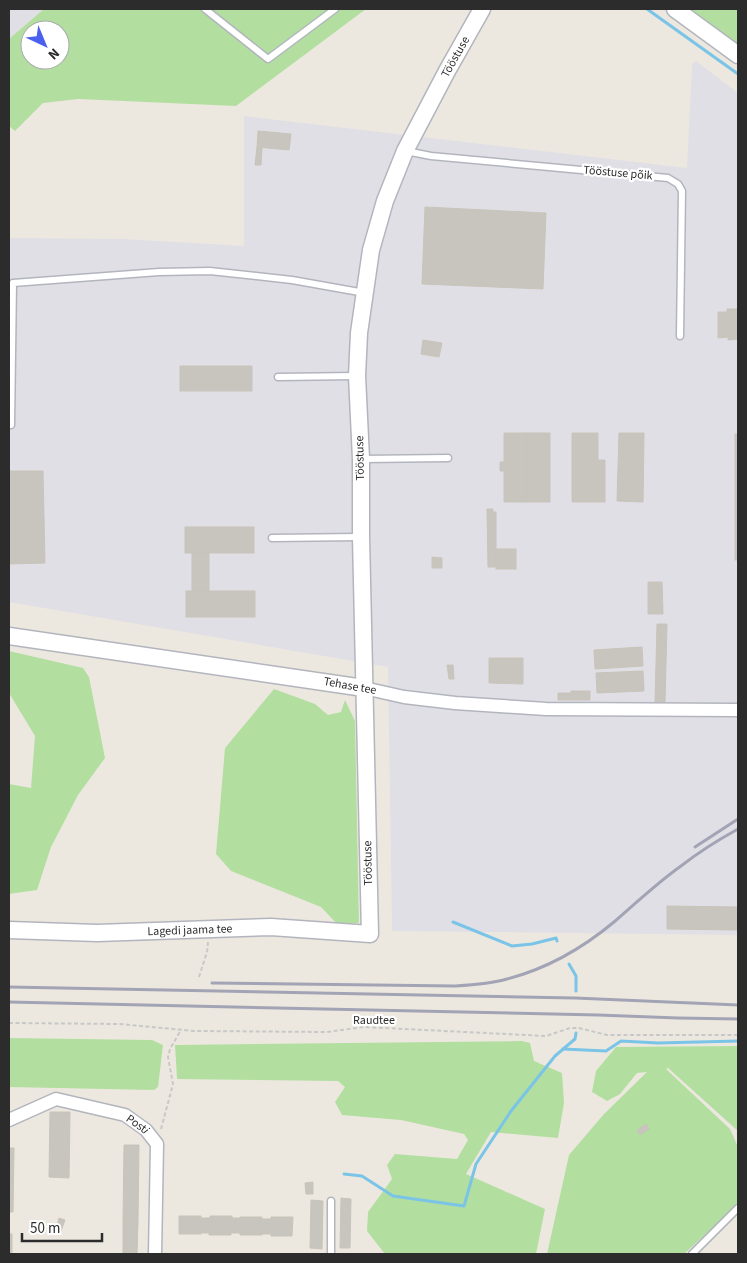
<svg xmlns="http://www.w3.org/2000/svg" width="747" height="1263" viewBox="0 0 747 1263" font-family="'Source Sans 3',sans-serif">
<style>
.industrial{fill:#e1dfe6}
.green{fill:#b2dfa0;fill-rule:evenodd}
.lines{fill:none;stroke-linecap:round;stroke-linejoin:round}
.stream{stroke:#7ac4e7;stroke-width:3}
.building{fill:#c8c5bf;stroke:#c8c4b9}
.service-casing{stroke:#b3b5be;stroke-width:9}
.minor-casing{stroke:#b3b5be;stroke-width:15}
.tertiary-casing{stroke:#b3b5be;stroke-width:19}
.path{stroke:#c8c8c8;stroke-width:2;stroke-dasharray:4 2.5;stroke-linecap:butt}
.service{stroke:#fff;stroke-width:6}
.minor{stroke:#fff;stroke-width:12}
.tertiary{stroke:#fff;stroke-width:16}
.rail{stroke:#a2a4b5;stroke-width:3}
.labels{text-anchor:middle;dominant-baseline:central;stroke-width:4.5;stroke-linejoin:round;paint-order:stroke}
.street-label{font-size:12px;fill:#2c2c2c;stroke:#fff}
</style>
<rect width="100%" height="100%" fill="#ede8df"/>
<g class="industrial">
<path d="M9,9H44L9,39Z"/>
<path d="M696,61L738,93V935L392,931L388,667L9,602V238L124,239L244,246V116L687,168L692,64Z"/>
</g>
<g class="green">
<path d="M44,9H366L236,106L78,99L43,103L15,131L9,126V39ZM30,30H60V60H30Z"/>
<path d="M689,9H738V46Z"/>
<path d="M9,651L83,668L89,677L105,758L78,795L51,847L37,890L9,894V784L31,788L35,736L9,693Z"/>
<path d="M274,689L315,704L328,715L341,712L345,700L355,721L359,923L338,925L321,907L231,871L216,854L225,748Z"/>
<path d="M9,1038L152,1040L163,1045L158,1087L154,1090L9,1087Z"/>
<path d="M522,1041L530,1043L534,1061L562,1073L564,1103L558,1138L491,1132L466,1174L545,1209L536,1254H385L367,1231L368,1212L392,1179L387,1165L395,1154L457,1159L468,1140L464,1134L401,1120L342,1115L335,1102L345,1087L338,1081L177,1079L175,1045Z"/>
<path d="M738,1046V1131L668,1068L666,1069L730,1129L738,1147V1202L723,1218L684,1254H547L569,1155L604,1114L647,1072L637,1073L620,1094L607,1101L592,1092L596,1071L616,1047Z"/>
</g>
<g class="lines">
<g class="stream">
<path d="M647,9L738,74"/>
<path d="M453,922L512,946L532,944L556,938L557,941"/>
<path d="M569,964L576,976V991"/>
<path d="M563,1049L606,1051L621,1041L658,1043L738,1041"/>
<path d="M344,1174L362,1176L393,1196L464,1206L476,1164L511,1111L555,1056L575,1039L576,1033"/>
</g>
</g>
<g class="building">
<path d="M258,131L291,134L289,150L257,147Z"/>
<path d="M257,147L262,148L261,165H255Z"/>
<path d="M425,207L546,213L543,289L422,284Z"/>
<path d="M727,309H738V339L728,340V337L718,338V312H727Z"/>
<path d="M423,340L442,343L439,357L421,354Z"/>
<rect x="180" y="366" width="72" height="25"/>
<path d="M504,433H526V502H504V471H500V462H504Z"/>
<rect x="526" y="433" width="24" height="69"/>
<path d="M572,433H598V460H605V502H572Z"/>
<path d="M619,433H644L643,502L617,501Z"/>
<rect x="735" y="434" width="3" height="126"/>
<path d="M9,471H43L45,563L9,564Z"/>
<path d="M487,509H493V512H496V567H488Z"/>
<rect x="185" y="527" width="69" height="26"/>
<rect x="496" y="549" width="20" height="20"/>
<rect x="192" y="553" width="17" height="38"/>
<path d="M432,557L442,558V568H432Z"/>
<path d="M648,582H662L663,614H648Z"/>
<rect x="186" y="591" width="69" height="26"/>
<path d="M657,624H667L665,702H655Z"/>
<path d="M642,647L643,666L595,669L594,650Z"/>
<path d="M489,658H523V684L489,683Z"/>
<path d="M447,665H453L454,679H449Z"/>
<path d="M643,671L644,691L597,693L596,673Z"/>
<path d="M571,691H590V700H558V693H571Z"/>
<path d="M667,906L738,907L737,930L667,929Z"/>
<path d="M50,1112H70L69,1178L49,1177Z"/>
<path d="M646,1124L649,1129L640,1135L637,1130Z"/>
<path d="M124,1145H139L138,1222H123Z"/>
<path d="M9,1148H14L13,1212H9Z"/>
<path d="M313,1182V1194H306L305,1183Z"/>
<path d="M341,1198L351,1199L350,1248H340Z"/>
<path d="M311,1200L323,1201L322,1249L310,1248Z"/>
<path d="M179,1216H201V1218H210V1216H232V1218H240V1217H262V1219H271V1217H293L292,1236H271V1234H262V1235H240V1233H231V1235H209V1233H201V1234H179Z"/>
<path d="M59,1218L65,1220L61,1231L56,1229Z"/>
<path d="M123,1222H138L137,1254H123Z"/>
<rect x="9" y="1234" width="3" height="20"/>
</g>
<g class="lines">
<g class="service-casing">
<g id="service">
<path d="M205,9L268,59L335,9"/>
<path d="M406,151L431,156L668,178L678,184L682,191L680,336"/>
<path d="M278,377L356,376"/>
<path d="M9,425H11L13,283L159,272L210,271L292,280L365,293"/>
<path d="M363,459L448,458"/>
<path d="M272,538L359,537"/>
<path d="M331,1254V1201"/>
<path d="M692,1254L738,1208"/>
</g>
</g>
<g class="minor-casing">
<g id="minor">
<path d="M364,688L404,697L455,703L546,709L738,710"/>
<path id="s1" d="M9,1120L56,1099L125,1115L146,1130L157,1144L155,1254"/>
</g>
</g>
<g class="tertiary-casing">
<g id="tertiary">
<path d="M675,9L738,55"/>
<path d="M9,636L364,688"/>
<path id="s2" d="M9,930L97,933L271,927L370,934L361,537V459L357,376L359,333L371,250L385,201L405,151L447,71L482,9"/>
</g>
</g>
<g class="path">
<path d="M199,977L207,952L208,942"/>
<path d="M9,1023L120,1024L194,1031L327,1032L364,1027L546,1036L570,1028H579L607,1035H738"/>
<path d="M161,1129L173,1084L168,1057L170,1049L181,1030"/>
</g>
<use href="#service" class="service"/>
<use href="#minor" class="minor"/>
<use href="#tertiary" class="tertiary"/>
<g class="rail">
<path d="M695,847L738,819"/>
<path d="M212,983L455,986C472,985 490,984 507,979C546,969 584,947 614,922C636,903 657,883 681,866C699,852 718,840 738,829"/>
<path d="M9,987L575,998L738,1005"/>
<path d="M9,1002L598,1015L678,1018L738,1019"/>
</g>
</g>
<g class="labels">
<g class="street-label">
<text stroke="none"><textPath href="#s2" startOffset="1258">Tööstuse</textPath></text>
<text transform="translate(618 173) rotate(5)">Tööstuse põik</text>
<text transform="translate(360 458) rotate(-91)">Tööstuse</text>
<text transform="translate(350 686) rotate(10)">Tehase tee</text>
<text transform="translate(368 863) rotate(-91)">Tööstuse</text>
<text stroke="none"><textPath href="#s2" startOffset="181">Lagedi jaama tee</textPath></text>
<text x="374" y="1020">Raudtee</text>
<text stroke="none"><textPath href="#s1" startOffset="138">Posti</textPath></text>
</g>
</g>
<rect width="747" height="1263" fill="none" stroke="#2c2c2c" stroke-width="20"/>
<g transform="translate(45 45) rotate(136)"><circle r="24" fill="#ffffff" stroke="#ababab"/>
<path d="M0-4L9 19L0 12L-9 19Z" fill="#4b60ee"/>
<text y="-8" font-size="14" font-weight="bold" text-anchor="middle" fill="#2c2c2c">N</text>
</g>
<path d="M22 1233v8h80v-8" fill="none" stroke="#2c2c2c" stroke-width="2.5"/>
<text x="30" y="1233" font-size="15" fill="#2c2c2c" stroke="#ffffff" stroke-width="4" paint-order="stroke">50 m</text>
</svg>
